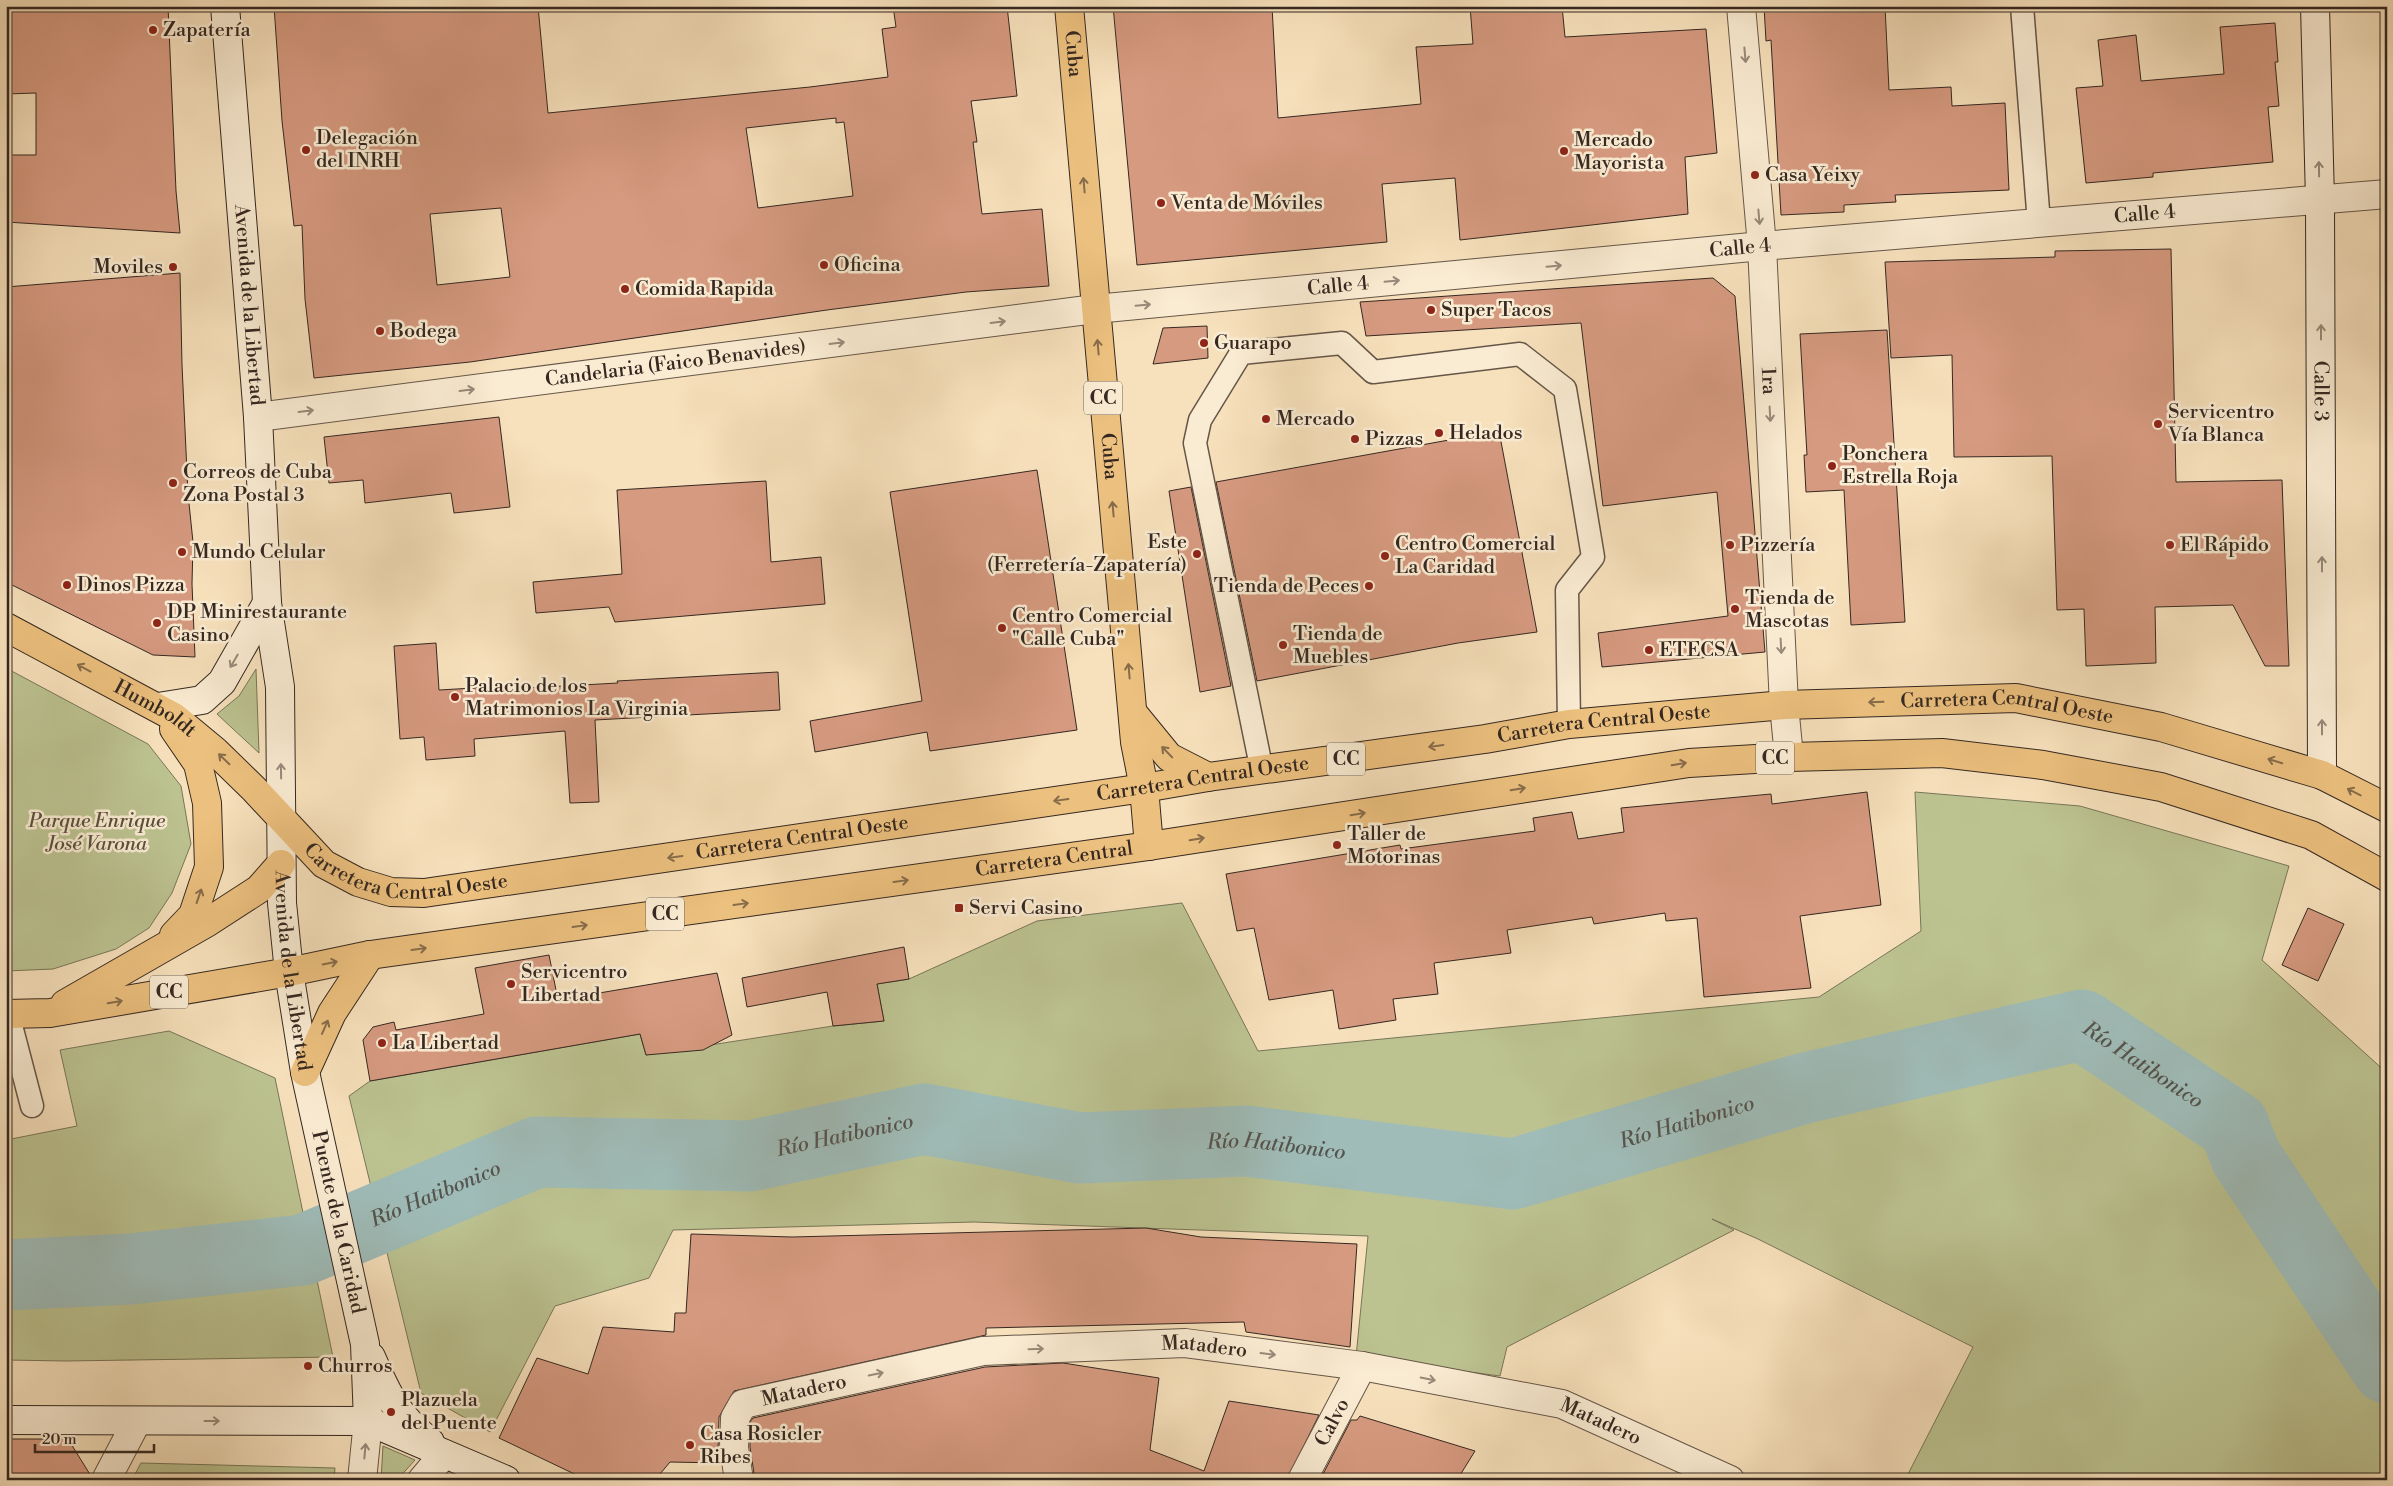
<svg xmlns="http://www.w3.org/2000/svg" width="2393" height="1486" viewBox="0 0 2393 1486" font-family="'Libre Bodoni',serif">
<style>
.green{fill:#bcc391;stroke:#787659}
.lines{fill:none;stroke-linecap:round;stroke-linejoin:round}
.river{stroke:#9fbcb8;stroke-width:71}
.building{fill:#d69a80;stroke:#352821;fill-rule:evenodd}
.service-casing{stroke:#665648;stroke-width:25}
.minor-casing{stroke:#665648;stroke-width:30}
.tertiary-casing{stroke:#665648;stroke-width:30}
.secondary-casing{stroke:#352821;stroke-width:30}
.primary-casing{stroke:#352821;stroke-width:30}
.service{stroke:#faecd3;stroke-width:22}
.minor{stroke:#faecd3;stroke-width:28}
.tertiary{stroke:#faecd3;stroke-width:28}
.secondary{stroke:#faecd3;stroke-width:28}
.primary{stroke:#ecc07e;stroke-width:28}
.oneway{stroke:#988a7a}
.oneway2{stroke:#876c4b}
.poi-dot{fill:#8f2418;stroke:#faecd3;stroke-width:2}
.labels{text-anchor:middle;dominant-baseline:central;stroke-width:5;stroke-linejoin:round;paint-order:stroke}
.shield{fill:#faecd3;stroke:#706356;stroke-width:1}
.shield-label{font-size:19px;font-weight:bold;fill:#352821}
.poi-label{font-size:20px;fill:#352821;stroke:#faecd3;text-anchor:start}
.street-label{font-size:20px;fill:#352821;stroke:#faecd3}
.park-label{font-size:20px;font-style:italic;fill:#574f3d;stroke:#faecd3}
.water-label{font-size:21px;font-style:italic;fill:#55544e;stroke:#faecd3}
</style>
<rect width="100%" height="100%" fill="#f7e1bc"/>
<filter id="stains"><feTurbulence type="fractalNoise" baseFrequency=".004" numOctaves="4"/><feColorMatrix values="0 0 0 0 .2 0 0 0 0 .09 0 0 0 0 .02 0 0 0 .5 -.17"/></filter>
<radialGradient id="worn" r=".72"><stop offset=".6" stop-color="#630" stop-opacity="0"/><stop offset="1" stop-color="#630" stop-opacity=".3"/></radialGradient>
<g class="green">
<path d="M6,668L148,744L181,786L191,844L172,893L149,928L116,949L53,969L6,971Z"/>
<path d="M256,669L259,753L217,714L239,696Z"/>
<path d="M1915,792L2080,806L2289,866L2262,960L2387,1073V1480H1905L1973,1347L1758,1239L1712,1219L1734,1230L1507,1347L1500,1376L1356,1357L1368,1236L974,1222L673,1230L649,1278L555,1306L490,1432L421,1393L349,1096L370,1081L640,1034L646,1055L833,1026L884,1021L877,984L909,979L1037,921L1182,903L1258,1051L1819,997L1921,931Z"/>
<path d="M169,1031L275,1078L333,1357L66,1361L6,1360V1140L77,1126L60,1050Z"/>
<path d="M383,1446L415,1460L397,1480H381Z"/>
<path d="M141,1463L335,1468L334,1480H136L133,1478Z"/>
</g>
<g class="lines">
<path class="river" id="s1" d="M6,1275L130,1269L303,1250L537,1152L750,1156L924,1119L1080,1148L1246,1141L1513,1174L1805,1088L2082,1025L2234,1126L2246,1157L2387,1368"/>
</g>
<g class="building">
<path d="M6,6H168L176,191L180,233L6,222V155H36V93L6,94Z"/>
<path d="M274,6H538L548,113L810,87L888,77L882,29L896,27L893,6H1007L1017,96L971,101L977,142H973L982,214L1042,209L1049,286L966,292L827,310L470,362L314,378L305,299L302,225L294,226L282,121ZM836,118V123L844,122L853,196L758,208L746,128ZM501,208L510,277L437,285L430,214Z"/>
<path d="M1113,6H1272L1278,118L1421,104L1416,47L1473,44L1470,6H1562L1565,37L1706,29L1717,153L1685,157L1688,214L1460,240L1455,178L1382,184L1387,242L1137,265Z"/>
<path d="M1764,6H1885L1889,90L1951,87L1952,106L2005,103L2009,190L1895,195L1896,202L1844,205V212L1781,215L1771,40L1766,41Z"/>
<path d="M2275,23L2278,62H2275L2279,106L2268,107L2273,162L2153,173V177L2086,183L2076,88L2103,86L2098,40L2136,35L2141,81L2224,74L2220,27Z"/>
<path d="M2171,249L2176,482L2282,480L2289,666H2265L2233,605L2155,607L2156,663L2086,666L2084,609L2057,610L2052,456L1954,457L1952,355L1891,358L1885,262L2055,257V251Z"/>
<path d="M180,273L182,365L188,494L193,542L192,584L195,657L153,655L6,582V287Z"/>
<path d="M1713,278L1735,296L1765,652L1602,667L1598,633L1728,616L1717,492L1603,506L1581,323L1366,336L1360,302Z"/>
<path d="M1207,326L1208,358L1153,364L1163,328Z"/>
<path d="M1887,330L1905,622L1851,625L1844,490L1806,492L1804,455H1807L1800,334Z"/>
<path d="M499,417L510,507L454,513L451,493L365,503L363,480L329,483L324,437Z"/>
<path d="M1499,431L1537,632L1458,643L1257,681L1216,482Z"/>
<path d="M1037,470L1077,730L930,751L927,732L815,752L810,721L922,701L890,492Z"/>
<path d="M766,481L771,562L821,557L825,604L615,622L609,607L536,613L533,582L622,574L617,490Z"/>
<path d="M1191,487L1231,686L1200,692L1169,491Z"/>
<path d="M436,643L439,690L526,685L527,688L618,683L617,681L778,672L780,710L595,720L599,802L570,803L565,731L474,739L475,756L426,760L424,737L400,739L394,646Z"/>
<path d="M1867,792L1881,905L1800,916L1811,988L1704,997L1697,918L1666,921L1665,913L1594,924L1592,917L1507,930L1511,953L1434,963L1438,994L1393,999L1396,1020L1339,1029L1333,990L1269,1000L1254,928L1237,931L1226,874L1400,845L1401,849L1535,831L1533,818L1572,812L1578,839L1624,832L1621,808L1771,794L1772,804Z"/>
<path d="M2308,908L2344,924L2318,981L2282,965Z"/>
<path d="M904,947L909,979L877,984L884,1021L833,1026L827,992L747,1007L742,978Z"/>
<path d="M549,955L558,1000L717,973L732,1035L703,1050L646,1055L640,1034L370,1081L363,1040L373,1027L394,1022L396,1030L484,1014L475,968Z"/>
<path d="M1146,1228L1201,1237L1357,1244L1350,1347L1246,1332L1244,1322L986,1328V1335L734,1391L719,1417L718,1448L721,1463L670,1462L655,1480H587L499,1438L537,1358L588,1374L603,1327L674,1332L675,1313H686L691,1234L792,1237Z"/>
<path d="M1063,1363L1159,1378L1150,1450L1204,1471L1229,1401L1319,1415L1287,1480L976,1476L977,1480H755L750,1447V1422L753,1418L985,1367Z"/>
<path d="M1360,1416L1475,1451L1457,1480H1320L1351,1420H1357Z"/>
<path d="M6,1439H68L91,1476V1480H6Z"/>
</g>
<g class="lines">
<g class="service-casing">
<g id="service">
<path d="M2022,6L2039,223"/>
<path d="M1262,771L1195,443L1200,420L1241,353L1342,343L1373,372L1520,354L1565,389L1593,557L1567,590L1569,724"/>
<path d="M8,1014L32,1106"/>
</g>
</g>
<g class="minor-casing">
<g id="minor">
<path id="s2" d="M1741,6L1762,246L1784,705L1789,757"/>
<path id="s3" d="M258,417L1095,309L1762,246L2387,194"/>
<path d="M106,1480L137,1421"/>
<path id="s4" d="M739,1480L734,1448L735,1418L743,1404L983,1351L1185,1343L1362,1366L1562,1404L1730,1480"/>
<path id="s5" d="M1302,1480L1362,1366"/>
</g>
</g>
<g class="tertiary-casing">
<g id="tertiary">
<path d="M362,1480L368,1421"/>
<path d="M422,1480L444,1454"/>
</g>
</g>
<g class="secondary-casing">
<g id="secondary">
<path id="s6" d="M225,6L258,417L267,603L280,687L282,903L289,972L305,1072L365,1344L368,1421"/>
<path id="s7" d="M2315,6L2320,200L2322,775"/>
<path d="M158,707L202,700L222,682L267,603"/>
<path d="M371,1357C388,1396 396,1414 430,1442"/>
<path d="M6,1420L368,1421L506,1480"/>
</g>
</g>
<g class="primary-casing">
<g id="primary">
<path id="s8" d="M1069,6L1135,742L1144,788L1149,846"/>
<path id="s9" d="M6,627L174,717L215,751L254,789L324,864L358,882L391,892L424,893L1144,788L1208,777L1485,739L1569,724L1784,705L2016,698L2161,727L2322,775L2387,808"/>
<path d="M1133,713L1169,757L1208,777"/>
<path d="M174,729L198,764L207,803L209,867L193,915L174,935"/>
<path d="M65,1004L208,922L259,889L281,864"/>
<path id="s10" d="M6,1014L50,1013L289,972L370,955L1149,846L1689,763L1789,757L1942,753L2043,765L2161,787L2311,835L2387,877"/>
<path d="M305,1072L332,1013L370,955"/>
</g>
</g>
<use href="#service" class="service"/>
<use href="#minor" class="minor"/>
<use href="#tertiary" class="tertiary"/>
<use href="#secondary" class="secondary"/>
<use href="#primary" class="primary"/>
</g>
<defs><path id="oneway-shaft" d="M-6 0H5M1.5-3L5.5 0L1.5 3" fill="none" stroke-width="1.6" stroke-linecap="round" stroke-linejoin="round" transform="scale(1.25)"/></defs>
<g class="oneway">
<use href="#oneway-shaft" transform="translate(1745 55) rotate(85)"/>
<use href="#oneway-shaft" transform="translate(2319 169) rotate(-91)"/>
<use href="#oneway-shaft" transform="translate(1759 217) rotate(85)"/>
<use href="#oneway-shaft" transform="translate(1554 266) rotate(-5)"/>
<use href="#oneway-shaft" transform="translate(1392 281) rotate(-5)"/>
<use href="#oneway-shaft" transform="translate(1143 305) rotate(-5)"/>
<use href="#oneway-shaft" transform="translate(998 322) rotate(-7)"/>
<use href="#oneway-shaft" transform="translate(2321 332) rotate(-90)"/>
<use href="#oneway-shaft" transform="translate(837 343) rotate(-7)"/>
<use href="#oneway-shaft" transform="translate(467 390) rotate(-7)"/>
<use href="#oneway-shaft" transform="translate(306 411) rotate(-7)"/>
<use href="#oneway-shaft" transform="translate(1770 414) rotate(87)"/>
<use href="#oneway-shaft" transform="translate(2322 564) rotate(-90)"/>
<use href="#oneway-shaft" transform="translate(1781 646) rotate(87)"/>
<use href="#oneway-shaft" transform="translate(234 661) rotate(120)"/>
<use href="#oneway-shaft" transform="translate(2322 727) rotate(-90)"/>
<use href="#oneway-shaft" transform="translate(281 771) rotate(-91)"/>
<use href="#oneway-shaft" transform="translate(1036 1349) rotate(-2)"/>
<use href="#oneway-shaft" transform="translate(1268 1354) rotate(7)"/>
<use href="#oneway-shaft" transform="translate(876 1374) rotate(-12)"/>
<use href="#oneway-shaft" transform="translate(1428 1379) rotate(11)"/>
<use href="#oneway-shaft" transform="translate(212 1421)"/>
<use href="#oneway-shaft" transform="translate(365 1451) rotate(-85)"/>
</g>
<g class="oneway2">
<use href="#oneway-shaft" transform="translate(1084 185) rotate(-95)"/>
<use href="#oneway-shaft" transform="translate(1098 347) rotate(-95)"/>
<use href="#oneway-shaft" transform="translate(1113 509) rotate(-95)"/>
<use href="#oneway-shaft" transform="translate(84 668) rotate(-152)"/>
<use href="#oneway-shaft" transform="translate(1129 671) rotate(-95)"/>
<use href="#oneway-shaft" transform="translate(1876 702) rotate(178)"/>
<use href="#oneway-shaft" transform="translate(1436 746) rotate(172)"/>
<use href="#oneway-shaft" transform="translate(1167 752) rotate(-134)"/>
<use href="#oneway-shaft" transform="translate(224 759) rotate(-136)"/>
<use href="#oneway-shaft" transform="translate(2275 761) rotate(-163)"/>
<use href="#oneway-shaft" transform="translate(1679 764) rotate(-9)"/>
<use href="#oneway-shaft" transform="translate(1518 789) rotate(-9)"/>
<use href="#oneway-shaft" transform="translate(2354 792) rotate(-153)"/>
<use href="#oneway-shaft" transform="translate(1061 800) rotate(172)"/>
<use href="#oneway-shaft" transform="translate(1358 814) rotate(-9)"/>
<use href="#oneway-shaft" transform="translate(1197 839) rotate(-9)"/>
<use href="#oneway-shaft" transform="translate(675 857) rotate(172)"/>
<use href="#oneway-shaft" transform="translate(901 881) rotate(-8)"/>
<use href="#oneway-shaft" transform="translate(199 896) rotate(-71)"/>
<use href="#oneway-shaft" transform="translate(741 904) rotate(-8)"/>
<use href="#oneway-shaft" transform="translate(580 926) rotate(-8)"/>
<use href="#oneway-shaft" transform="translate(419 949) rotate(-8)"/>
<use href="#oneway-shaft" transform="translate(330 963) rotate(-11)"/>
<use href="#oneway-shaft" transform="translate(115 1002) rotate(-10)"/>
<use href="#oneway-shaft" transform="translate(325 1027) rotate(-66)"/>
</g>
<g class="poi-dot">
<circle cx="153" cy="30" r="5"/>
<circle cx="306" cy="150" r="5"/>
<circle cx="1564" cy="151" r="5"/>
<circle cx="1755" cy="175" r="5"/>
<circle cx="1161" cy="203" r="5"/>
<circle cx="824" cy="265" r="5"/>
<circle cx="173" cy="267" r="5"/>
<circle cx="625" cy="289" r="5"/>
<circle cx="1431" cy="310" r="5"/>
<circle cx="380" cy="331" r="5"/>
<circle cx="1204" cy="343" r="5"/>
<circle cx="1266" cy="419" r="5"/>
<circle cx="2158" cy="424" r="5"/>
<circle cx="1439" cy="433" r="5"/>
<circle cx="1355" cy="439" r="5"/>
<circle cx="1832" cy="466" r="5"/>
<circle cx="173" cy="483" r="5"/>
<circle cx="1730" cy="545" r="5"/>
<circle cx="2170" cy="545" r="5"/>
<circle cx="182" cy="552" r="5"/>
<circle cx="1197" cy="554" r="5"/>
<circle cx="1385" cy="556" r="5"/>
<circle cx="67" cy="585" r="5"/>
<circle cx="1369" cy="586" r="5"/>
<circle cx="1735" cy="609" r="5"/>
<circle cx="157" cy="623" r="5"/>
<circle cx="1002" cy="628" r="5"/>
<circle cx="1283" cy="645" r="5"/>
<circle cx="1649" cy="650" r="5"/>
<circle cx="455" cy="697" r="5"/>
<circle cx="1337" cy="845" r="5"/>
<rect x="954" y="903" width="10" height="10" rx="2.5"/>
<circle cx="511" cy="984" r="5"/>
<circle cx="382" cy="1043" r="5"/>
<circle cx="308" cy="1366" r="5"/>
<circle cx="391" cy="1412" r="5"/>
<circle cx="690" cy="1445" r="5"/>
</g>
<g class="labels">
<g class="shield">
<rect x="1084" y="381.5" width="38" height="33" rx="4"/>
<rect x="1756" y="741.5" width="38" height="33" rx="4"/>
<rect x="1327" y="742.5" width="38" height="33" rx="4"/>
<rect x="646" y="897.5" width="38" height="33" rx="4"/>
<rect x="150" y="975.5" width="38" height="33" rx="4"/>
</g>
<g class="shield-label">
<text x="1103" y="398">CC</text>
<text x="1775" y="758">CC</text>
<text x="1346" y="759">CC</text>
<text x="665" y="914">CC</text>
<text x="169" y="992">CC</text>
</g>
<g class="poi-label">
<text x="163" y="30">Zapatería</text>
<text x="316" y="138">Delegación<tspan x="316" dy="23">del INRH</tspan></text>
<text x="1574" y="140">Mercado<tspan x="1574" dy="23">Mayorista</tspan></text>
<text x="1765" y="175">Casa Yeixy</text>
<text x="1171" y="203">Venta de Móviles</text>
<text x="834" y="265">Oficina</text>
<text x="163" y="267" text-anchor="end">Moviles</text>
<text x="635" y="289">Comida Rapida</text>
<text x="1441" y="310">Super Tacos</text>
<text x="390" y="331">Bodega</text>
<text x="1214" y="343">Guarapo</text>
<text x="2168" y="412">Servicentro<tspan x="2168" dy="23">Vía Blanca</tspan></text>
<text x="1276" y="419">Mercado</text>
<text x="1449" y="433">Helados</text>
<text x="1365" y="439">Pizzas</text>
<text x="1842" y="454">Ponchera<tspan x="1842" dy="23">Estrella Roja</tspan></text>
<text x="183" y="472">Correos de Cuba<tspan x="183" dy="23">Zona Postal 3</tspan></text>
<text x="1187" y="542" text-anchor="end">Este<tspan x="1187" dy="23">(Ferretería-Zapatería)</tspan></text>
<text x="1395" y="544">Centro Comercial<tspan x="1395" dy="23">La Caridad</tspan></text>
<text x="1740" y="545">Pizzería</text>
<text x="2180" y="545">El Rápido</text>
<text x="192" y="552">Mundo Celular</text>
<text x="77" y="585">Dinos Pizza</text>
<text x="1359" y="586" text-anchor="end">Tienda de Peces</text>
<text x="1745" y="598">Tienda de<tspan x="1745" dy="23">Mascotas</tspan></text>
<text x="167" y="612">DP Minirestaurante<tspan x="167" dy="23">Casino</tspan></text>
<text x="1012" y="616">Centro Comercial<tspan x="1012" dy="23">"Calle Cuba"</tspan></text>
<text x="1293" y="634">Tienda de<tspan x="1293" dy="23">Muebles</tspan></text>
<text x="1659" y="650">ETECSA</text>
<text x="465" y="686">Palacio de los<tspan x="465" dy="23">Matrimonios La Virginia</tspan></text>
<text x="1347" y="834">Taller de<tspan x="1347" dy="23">Motorinas</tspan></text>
<text x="969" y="908">Servi Casino</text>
<text x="521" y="972">Servicentro<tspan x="521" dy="23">Libertad</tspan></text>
<text x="392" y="1043">La Libertad</text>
<text x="318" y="1366">Churros</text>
<text x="401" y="1400">Plazuela<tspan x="401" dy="23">del Puente</tspan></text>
<text x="700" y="1434">Casa Rosicler<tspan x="700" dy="23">Ribes</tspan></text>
</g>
<g class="street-label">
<text stroke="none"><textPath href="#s8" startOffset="48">Cuba</textPath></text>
<text stroke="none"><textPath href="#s3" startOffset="1898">Calle 4</textPath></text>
<text stroke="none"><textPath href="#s3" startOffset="1492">Calle 4</textPath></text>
<text stroke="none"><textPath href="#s3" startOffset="1088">Calle 4</textPath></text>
<text stroke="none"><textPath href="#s6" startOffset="300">Avenida de la Libertad</textPath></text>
<text stroke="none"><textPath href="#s3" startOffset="421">Candelaria (Faico Benavides)</textPath></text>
<text stroke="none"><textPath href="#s2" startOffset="376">1ra</textPath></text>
<text stroke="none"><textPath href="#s7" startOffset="385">Calle 3</textPath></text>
<text stroke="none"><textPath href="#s8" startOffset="452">Cuba</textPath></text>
<text stroke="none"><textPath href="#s9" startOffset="170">Humboldt</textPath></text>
<text stroke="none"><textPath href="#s9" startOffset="2104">Carretera Central Oeste</textPath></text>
<text stroke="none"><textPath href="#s9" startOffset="1699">Carretera Central Oeste</textPath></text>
<text stroke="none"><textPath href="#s9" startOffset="1294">Carretera Central Oeste</textPath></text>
<text stroke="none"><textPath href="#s9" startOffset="889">Carretera Central Oeste</textPath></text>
<text stroke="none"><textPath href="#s10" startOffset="1060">Carretera Central</textPath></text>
<text stroke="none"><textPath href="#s9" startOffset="484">Carretera Central Oeste</textPath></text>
<text stroke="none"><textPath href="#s6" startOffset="968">Avenida de la Libertad</textPath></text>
<text stroke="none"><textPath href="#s6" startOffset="1224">Puente de la Caridad</textPath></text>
<text stroke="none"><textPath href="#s4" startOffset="546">Matadero</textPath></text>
<text stroke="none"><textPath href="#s4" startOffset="141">Matadero</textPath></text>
<text stroke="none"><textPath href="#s5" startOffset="65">Calvo</textPath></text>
<text stroke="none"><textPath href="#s4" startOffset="951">Matadero</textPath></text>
</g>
<g class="park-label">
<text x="97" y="821">Parque Enrique<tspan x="97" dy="23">José Varona</tspan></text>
</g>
<g class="water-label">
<text stroke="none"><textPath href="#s1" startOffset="2198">Río Hatibonico</textPath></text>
<text stroke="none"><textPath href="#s1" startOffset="1718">Río Hatibonico</textPath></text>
<text stroke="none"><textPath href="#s1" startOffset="862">Río Hatibonico</textPath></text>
<text stroke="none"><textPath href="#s1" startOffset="1298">Río Hatibonico</textPath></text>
<text stroke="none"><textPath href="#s1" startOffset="442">Río Hatibonico</textPath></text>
</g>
</g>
<rect width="2393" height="1486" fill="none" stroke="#f7e1bc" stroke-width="25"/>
<rect x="8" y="8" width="2378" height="1471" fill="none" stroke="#352821" stroke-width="2.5"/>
<rect x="12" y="12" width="2368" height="1461" fill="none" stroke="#352821"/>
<path d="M35 1444v8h119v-8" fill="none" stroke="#352821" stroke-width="2.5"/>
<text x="42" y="1444" font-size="15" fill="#352821" stroke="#faecd3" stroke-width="4" paint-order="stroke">20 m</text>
<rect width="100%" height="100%" filter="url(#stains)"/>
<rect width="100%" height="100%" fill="url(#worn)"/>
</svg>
